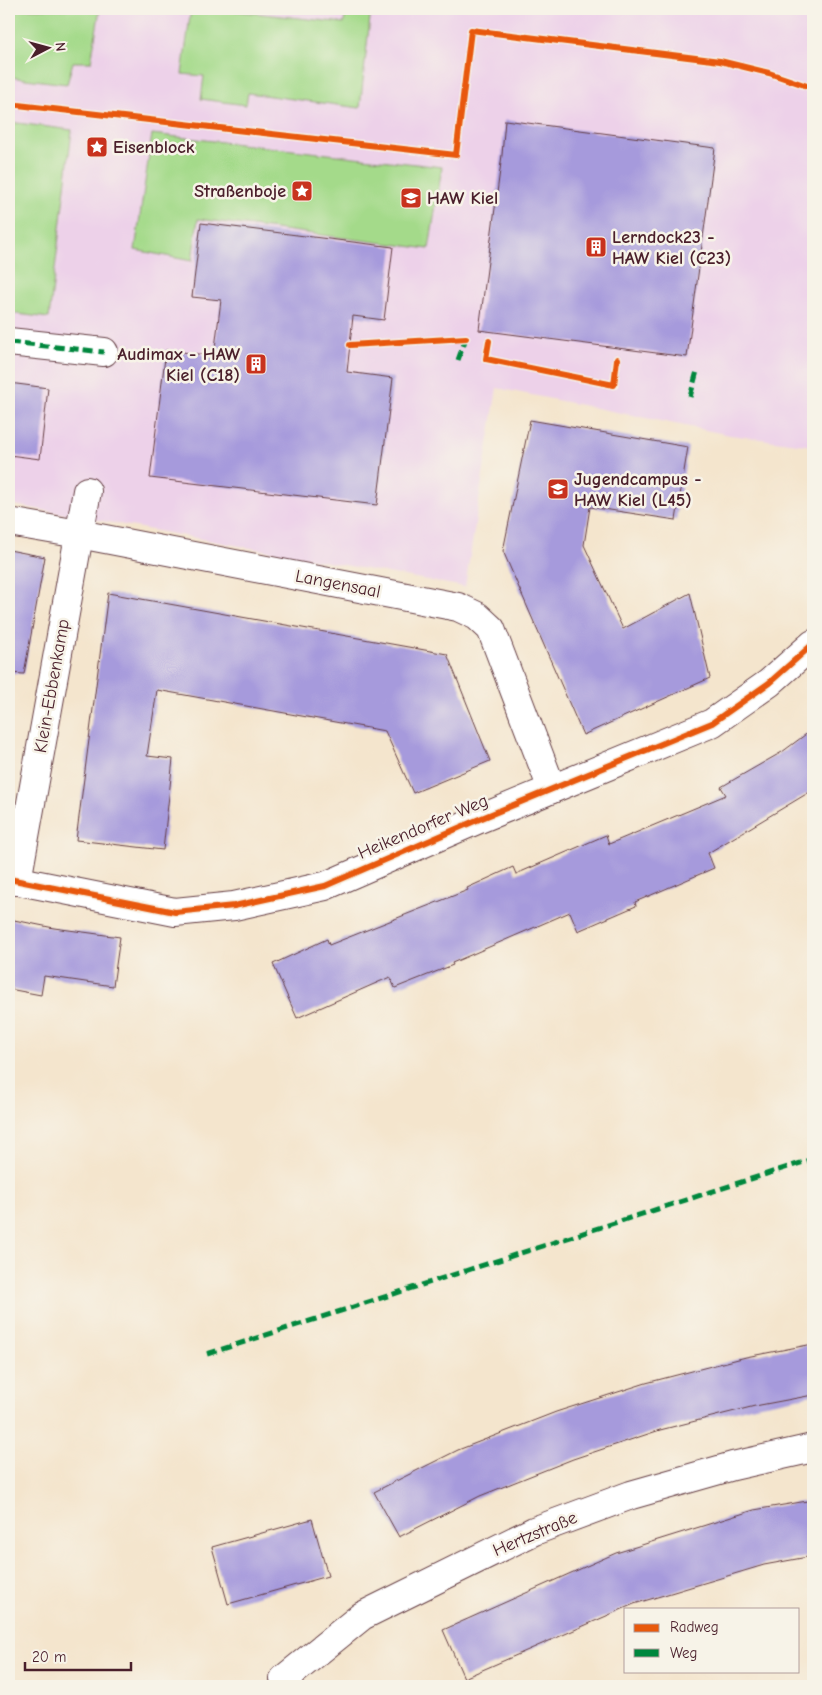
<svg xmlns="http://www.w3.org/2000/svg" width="822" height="1695" viewBox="0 0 822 1695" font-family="'Comic Neue',sans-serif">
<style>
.built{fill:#edd1e9}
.green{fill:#a4da8a;stroke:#777c5a}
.building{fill:#a69adc}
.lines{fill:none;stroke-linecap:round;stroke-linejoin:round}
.minor-casing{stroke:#643d43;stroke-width:30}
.minor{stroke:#fff;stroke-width:28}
.quiet{stroke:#00873e;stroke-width:5;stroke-dasharray:10 5;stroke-linecap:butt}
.cycleway-casing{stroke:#f7f3e8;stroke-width:9}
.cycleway{stroke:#e8590c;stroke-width:6}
.labels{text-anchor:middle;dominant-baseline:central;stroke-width:5;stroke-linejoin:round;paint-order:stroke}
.poi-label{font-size:18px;font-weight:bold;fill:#4a1f2b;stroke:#f7f3e8;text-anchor:start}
.street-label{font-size:18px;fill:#4a1f2b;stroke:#f7f3e8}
</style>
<rect width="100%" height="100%" fill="#f7f3e8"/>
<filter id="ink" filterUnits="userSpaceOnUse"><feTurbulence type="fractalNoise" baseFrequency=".02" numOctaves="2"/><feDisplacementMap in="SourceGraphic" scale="10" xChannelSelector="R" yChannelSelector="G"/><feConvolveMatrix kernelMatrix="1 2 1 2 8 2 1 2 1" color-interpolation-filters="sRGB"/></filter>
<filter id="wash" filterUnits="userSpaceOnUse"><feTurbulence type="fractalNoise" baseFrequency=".0096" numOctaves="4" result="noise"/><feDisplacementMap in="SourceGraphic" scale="20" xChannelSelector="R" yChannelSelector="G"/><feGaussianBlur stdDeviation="1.12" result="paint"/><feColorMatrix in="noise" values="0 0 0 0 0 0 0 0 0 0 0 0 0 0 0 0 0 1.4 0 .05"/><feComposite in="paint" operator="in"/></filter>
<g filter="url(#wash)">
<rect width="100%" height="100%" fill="#f4e5cd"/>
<path class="built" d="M9,9H813V446L730,435L497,388L465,587L9,504Z"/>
<g class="green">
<path d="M9,9H100L91,62H73L67,84L9,77Z"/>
<path d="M191,9H218L344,23L346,9H371L360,108L248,93L246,105L201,99L204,76L182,74Z"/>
<path d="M9,122L72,130L49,318L9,313V228L14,180L9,179Z"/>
<path d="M152,134L442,167L429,249L198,219L192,261L135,250Z"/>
</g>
<g id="blocks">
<g class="building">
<path d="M505,120L715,148L687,357L479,330L502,155Z"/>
<path d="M201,223L393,247L384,320L353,316L347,372L393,378L377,505L150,478L166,350L214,356L221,300L192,297Z"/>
<path d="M9,383L48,388L40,459L9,455Z"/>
<path d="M530,420L688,447L676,520L590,507L584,545L623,629L690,593L710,678L583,735L503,551Z"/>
<path d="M9,550L45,557L24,674L9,673Z"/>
<path d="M108,593L447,654L490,761L413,793L385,731L157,690L147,756L173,759L163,850L76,840Z"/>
<path d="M813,729V790L708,853L714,868L635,902L636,906L578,931L570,912L452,963L453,965L395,988L390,977L297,1018L273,964L327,939L329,945L468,890L467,888L513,867L516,874L606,835L609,844L726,795L721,787L782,752Z"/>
<path d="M9,919L54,928L120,937L113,986L44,976L41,995L9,989Z"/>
<path d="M813,1344V1395L755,1406L660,1430L573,1459L480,1496L399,1537L374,1492L458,1450L556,1412L646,1383L746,1357Z"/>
<path d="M813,1500V1556L764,1565L634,1604L464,1678L443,1630L616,1553L754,1510Z"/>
<path d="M312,1519L328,1576L228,1604L212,1547Z"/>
</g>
</g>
</g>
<g filter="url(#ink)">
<use href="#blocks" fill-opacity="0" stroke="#643d43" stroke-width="1"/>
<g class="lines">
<g class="minor-casing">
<g id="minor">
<path d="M9,342L104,352"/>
<path d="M9,522L79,534L458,607L477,616L491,629L552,789"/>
<path d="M9,879L175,912L234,906L325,886L477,820L712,723L769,683L813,644"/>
<path d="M17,881L87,491"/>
<path d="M284,1679L362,1616L534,1531L631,1495L733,1466L813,1448"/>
</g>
</g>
<use href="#minor" class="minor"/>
<g class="quiet">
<path d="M9,342L104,352"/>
<path d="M458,360L466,338H462"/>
<path d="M690,397L697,371"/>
<path d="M207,1354L813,1159"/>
</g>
<g class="cycleway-casing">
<g id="cycleway">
<path d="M9,104L456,155L471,30L720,61L769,73L813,88"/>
<path d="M489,341L486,359L614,385L617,359"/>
<path d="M350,345L466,338"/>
<path d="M9,879L175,912L234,906L325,886L477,820L712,723L769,683L813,644"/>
</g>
</g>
<use href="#cycleway" class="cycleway"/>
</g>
</g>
<defs>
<g id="sight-square" transform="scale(1.125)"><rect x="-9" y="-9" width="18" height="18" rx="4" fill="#c8321e" stroke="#f7f3e8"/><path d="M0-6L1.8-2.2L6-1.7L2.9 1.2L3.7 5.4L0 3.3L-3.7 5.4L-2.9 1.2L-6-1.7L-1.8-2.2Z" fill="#fff"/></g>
<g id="university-square" transform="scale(1.125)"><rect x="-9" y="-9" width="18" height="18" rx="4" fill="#c8321e" stroke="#f7f3e8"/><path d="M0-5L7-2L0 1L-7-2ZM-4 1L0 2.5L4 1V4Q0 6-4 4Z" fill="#fff"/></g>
<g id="building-square" transform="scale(1.125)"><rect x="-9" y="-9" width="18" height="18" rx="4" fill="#c8321e" stroke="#f7f3e8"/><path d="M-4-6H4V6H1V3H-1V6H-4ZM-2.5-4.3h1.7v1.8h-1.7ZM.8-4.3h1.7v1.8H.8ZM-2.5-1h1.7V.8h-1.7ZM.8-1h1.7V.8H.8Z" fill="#fff"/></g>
</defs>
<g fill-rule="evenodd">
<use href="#sight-square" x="97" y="147"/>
<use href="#sight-square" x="302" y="191"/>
<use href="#university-square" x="411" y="198"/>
<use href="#building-square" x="596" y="247"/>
<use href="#building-square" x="256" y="364"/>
<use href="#university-square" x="558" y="489"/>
</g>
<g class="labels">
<g class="poi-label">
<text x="113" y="147">Eisenblock</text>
<text x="286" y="191" text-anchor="end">Straßenboje</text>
<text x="427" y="198">HAW Kiel</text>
<text x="612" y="237">Lerndock23 -<tspan x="612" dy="21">HAW Kiel (C23)</tspan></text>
<text x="240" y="354" text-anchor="end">Audimax - HAW<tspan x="240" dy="21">Kiel (C18)</tspan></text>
<text x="574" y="479">Jugendcampus -<tspan x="574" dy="21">HAW Kiel (L45)</tspan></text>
</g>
<g class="street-label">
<text transform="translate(338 584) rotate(11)">Langensaal</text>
<text transform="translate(52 686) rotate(-80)">Klein-Ebbenkamp</text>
<text transform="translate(423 827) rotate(-23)">Heikendorfer Weg</text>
<text transform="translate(535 1534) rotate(-23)">Hertzstraße</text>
</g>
</g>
<rect width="822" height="1695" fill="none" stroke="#f7f3e8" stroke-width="30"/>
<rect x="624" y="1608" width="175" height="65" fill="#f7f3e8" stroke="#b29e9c"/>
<rect x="634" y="1624" width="25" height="8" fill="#e8590c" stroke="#b29e9c"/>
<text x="670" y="1632" font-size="15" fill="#4a1f2b">Radweg</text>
<rect x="634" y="1649" width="25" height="8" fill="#00873e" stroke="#b29e9c"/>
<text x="670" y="1658" font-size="15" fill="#4a1f2b">Weg</text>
<g transform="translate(48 48) rotate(84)" stroke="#f7f3e8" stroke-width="4" paint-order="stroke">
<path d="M0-4L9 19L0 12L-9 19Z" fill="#4a1f2b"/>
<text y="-8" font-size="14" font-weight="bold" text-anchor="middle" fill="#4a1f2b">N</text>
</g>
<path d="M25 1662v8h106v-8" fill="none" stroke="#4a1f2b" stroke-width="2.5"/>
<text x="32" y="1662" font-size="15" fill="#4a1f2b" stroke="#f7f3e8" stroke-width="4" paint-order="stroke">20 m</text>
</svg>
